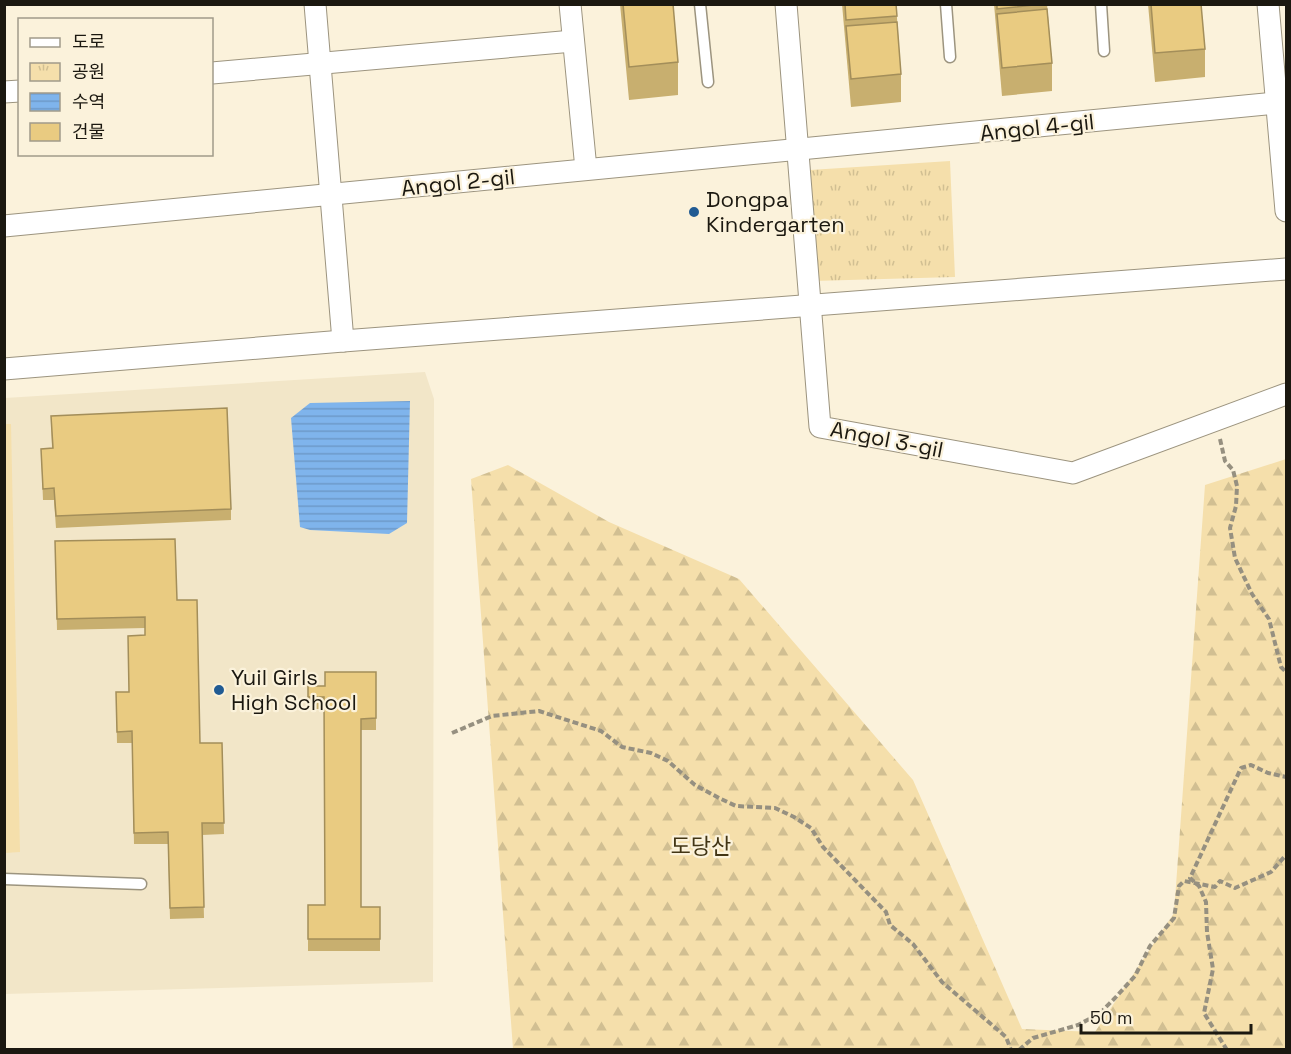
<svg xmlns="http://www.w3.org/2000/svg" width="1291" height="1054" viewBox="0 0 1291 1054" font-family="'Space Grotesk','Noto Sans KR',sans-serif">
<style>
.built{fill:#f2e6c8}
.forest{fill:url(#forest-firs)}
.park{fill:url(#park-tufts)}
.pitch{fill:#f5dfab}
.water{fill:url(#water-rules)}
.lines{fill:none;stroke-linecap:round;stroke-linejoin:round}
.lane-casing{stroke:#9c947f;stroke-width:13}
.street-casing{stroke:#9c947f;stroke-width:23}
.path{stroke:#969080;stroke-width:4;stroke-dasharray:6 3;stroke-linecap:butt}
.lane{stroke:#fff;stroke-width:10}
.street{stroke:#fff;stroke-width:21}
.wall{fill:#c8af6f}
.building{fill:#e9cb81;stroke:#a38e5a;stroke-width:1.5}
.poi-dot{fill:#215b93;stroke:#fbf2db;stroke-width:2}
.labels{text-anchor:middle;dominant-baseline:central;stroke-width:4.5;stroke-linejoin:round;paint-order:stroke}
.street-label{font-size:22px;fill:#1b1810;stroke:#fbf2db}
.poi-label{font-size:22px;fill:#1b1810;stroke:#fbf2db;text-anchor:start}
.park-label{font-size:22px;fill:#423515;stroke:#fbf2db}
</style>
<defs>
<pattern id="forest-firs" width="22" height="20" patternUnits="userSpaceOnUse" patternTransform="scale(1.5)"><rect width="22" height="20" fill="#f5dfab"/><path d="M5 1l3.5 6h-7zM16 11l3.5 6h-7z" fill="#d1bf92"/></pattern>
<pattern id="park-tufts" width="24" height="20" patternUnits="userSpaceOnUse" patternTransform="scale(1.5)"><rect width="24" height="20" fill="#f5dfab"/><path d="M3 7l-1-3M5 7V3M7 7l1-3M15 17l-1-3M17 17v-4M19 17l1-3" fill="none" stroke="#d1bf92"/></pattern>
<pattern id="water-rules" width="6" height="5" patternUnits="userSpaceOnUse" patternTransform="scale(1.5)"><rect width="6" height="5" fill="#7fb4ec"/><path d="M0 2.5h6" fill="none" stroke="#6d9ac9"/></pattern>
</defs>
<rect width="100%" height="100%" fill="#fbf2db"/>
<path class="built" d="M425,372L434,399L433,982L5,994V398Z"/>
<path class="forest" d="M1286,459V1049H513L471,479L508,465L609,522L739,579L913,780L1022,1029L1095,1032L1174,913L1205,485Z"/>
<path class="park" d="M950,161L955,277L813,281L810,170Z"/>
<path class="pitch" d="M4,424H11L20,852L5,853Z"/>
<path class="water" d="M410,401L407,523L389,534L310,530L300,527L291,418L310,403Z"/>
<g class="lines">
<g class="lane-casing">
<g id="lane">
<path d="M700,4L708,82"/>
<path d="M946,4L950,57"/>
<path d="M1101,4L1104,51"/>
<path d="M4,879L141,884"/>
</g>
</g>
<g class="street-casing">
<g id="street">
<path d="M315,4L343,341"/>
<path d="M570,4L586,169"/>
<path d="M786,4L820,427L1073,473L1286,394"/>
<path d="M1268,4L1286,211"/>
<path d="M212,73L573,41"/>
<path d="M4,92L20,91"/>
<path d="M4,226L1286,102"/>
<path d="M4,369L343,341L1286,269"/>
</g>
</g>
<g class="path">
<path d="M1220,439L1225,461L1233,470L1237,486L1236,506L1230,528L1235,558L1252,594L1269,619L1281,667L1286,672"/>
<path d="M452,733L492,716L539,711L601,731L622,747L651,753L668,761L695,785L719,798L736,806L775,808L794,817L811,828L823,847L886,912L890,925L913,944L942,982L1006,1037L1011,1050"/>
<path d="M1019,1050L1033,1038L1078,1025L1099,1014L1115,998L1135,976L1150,946L1174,918L1179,886L1184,881L1215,887L1220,881L1235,888L1271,872L1286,855"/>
<path d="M1227,1050L1204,1013L1213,969L1207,932L1206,902L1199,886L1190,878L1241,768L1251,765L1268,773L1286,777"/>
</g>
<use href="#lane" class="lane"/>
<use href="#street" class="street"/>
</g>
<g class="wall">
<path d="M620,4H673L678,62V95L629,100Z"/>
<path d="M842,4H896L901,74V102L851,107Z"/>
<path d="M994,4H1047L1052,63V91L1002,96Z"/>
<path d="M1148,4H1201L1205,49V77L1155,82Z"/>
<path d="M51,416L231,509V520L56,528L54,500H43L41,449L52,448Z"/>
<path d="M55,541L177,600L200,743H222L224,834L202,835L204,918L170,919L168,844H134L132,743H117L116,692H129L145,635V628L57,630Z"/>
<path d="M376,672V730H361V907H380V951H308V905H325L324,709H308V686H325Z"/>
</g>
<g class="building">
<path d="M623,4H673L678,62L629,67Z"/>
<path d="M845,4H896L897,16L846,20Z"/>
<path d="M997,4H1042L997,9Z"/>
<path d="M1151,4H1201L1205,49L1155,53Z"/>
<path d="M1047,9L1052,63L1002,68L997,14Z"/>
<path d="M897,22L901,74L851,79L846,26Z"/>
<path d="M227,408L231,509L56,516L54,488L43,489L41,449L53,448L51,416Z"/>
<path d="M175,539L177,600H197L200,743H222L224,823H202L204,907L170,908L168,832L134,833L132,731L117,732L116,692H129L128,636L145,635V617L57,619L55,541Z"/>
<path d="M325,672H376V718L361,719V907H380V939H308V905H325L324,697H308V686H325Z"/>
</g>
<g class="poi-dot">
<circle cx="694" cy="212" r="6"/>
<circle cx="219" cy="690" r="6"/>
</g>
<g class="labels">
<g class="street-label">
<text transform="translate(1037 127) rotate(-6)">Angol 4-gil</text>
<text transform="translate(458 182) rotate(-6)">Angol 2-gil</text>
<text transform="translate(887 439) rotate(11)">Angol 3-gil</text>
</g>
<g class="poi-label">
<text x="706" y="199">Dongpa<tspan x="706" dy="25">Kindergarten</tspan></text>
<text x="231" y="677">Yuil Girls<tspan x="231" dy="25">High School</tspan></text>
</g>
<g class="park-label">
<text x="701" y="846">도당산</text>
</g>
</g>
<rect width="1291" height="1054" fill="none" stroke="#1b1810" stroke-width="12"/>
<rect x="18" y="18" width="195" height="138" fill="#fbf2db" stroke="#a19b8a" stroke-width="1.5"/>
<rect x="30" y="38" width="30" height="9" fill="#ffffff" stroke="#a19b8a" stroke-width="1.5"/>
<text x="72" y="48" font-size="18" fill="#1b1810">도로</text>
<rect x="30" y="63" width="30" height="18" fill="url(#park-tufts)" stroke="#a19b8a" stroke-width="1.5"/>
<text x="72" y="78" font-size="18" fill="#1b1810">공원</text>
<rect x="30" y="93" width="30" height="18" fill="url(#water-rules)" stroke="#a19b8a" stroke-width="1.5"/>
<text x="72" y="108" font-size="18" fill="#1b1810">수역</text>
<rect x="30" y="123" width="30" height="18" fill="#e9cb81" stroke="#a19b8a" stroke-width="1.5"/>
<text x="72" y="138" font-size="18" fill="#1b1810">건물</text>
<path d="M1081 1024v9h170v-9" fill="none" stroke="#1b1810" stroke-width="3"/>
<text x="1090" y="1024" font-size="18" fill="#1b1810" stroke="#fbf2db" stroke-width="4.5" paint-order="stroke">50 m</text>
</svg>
